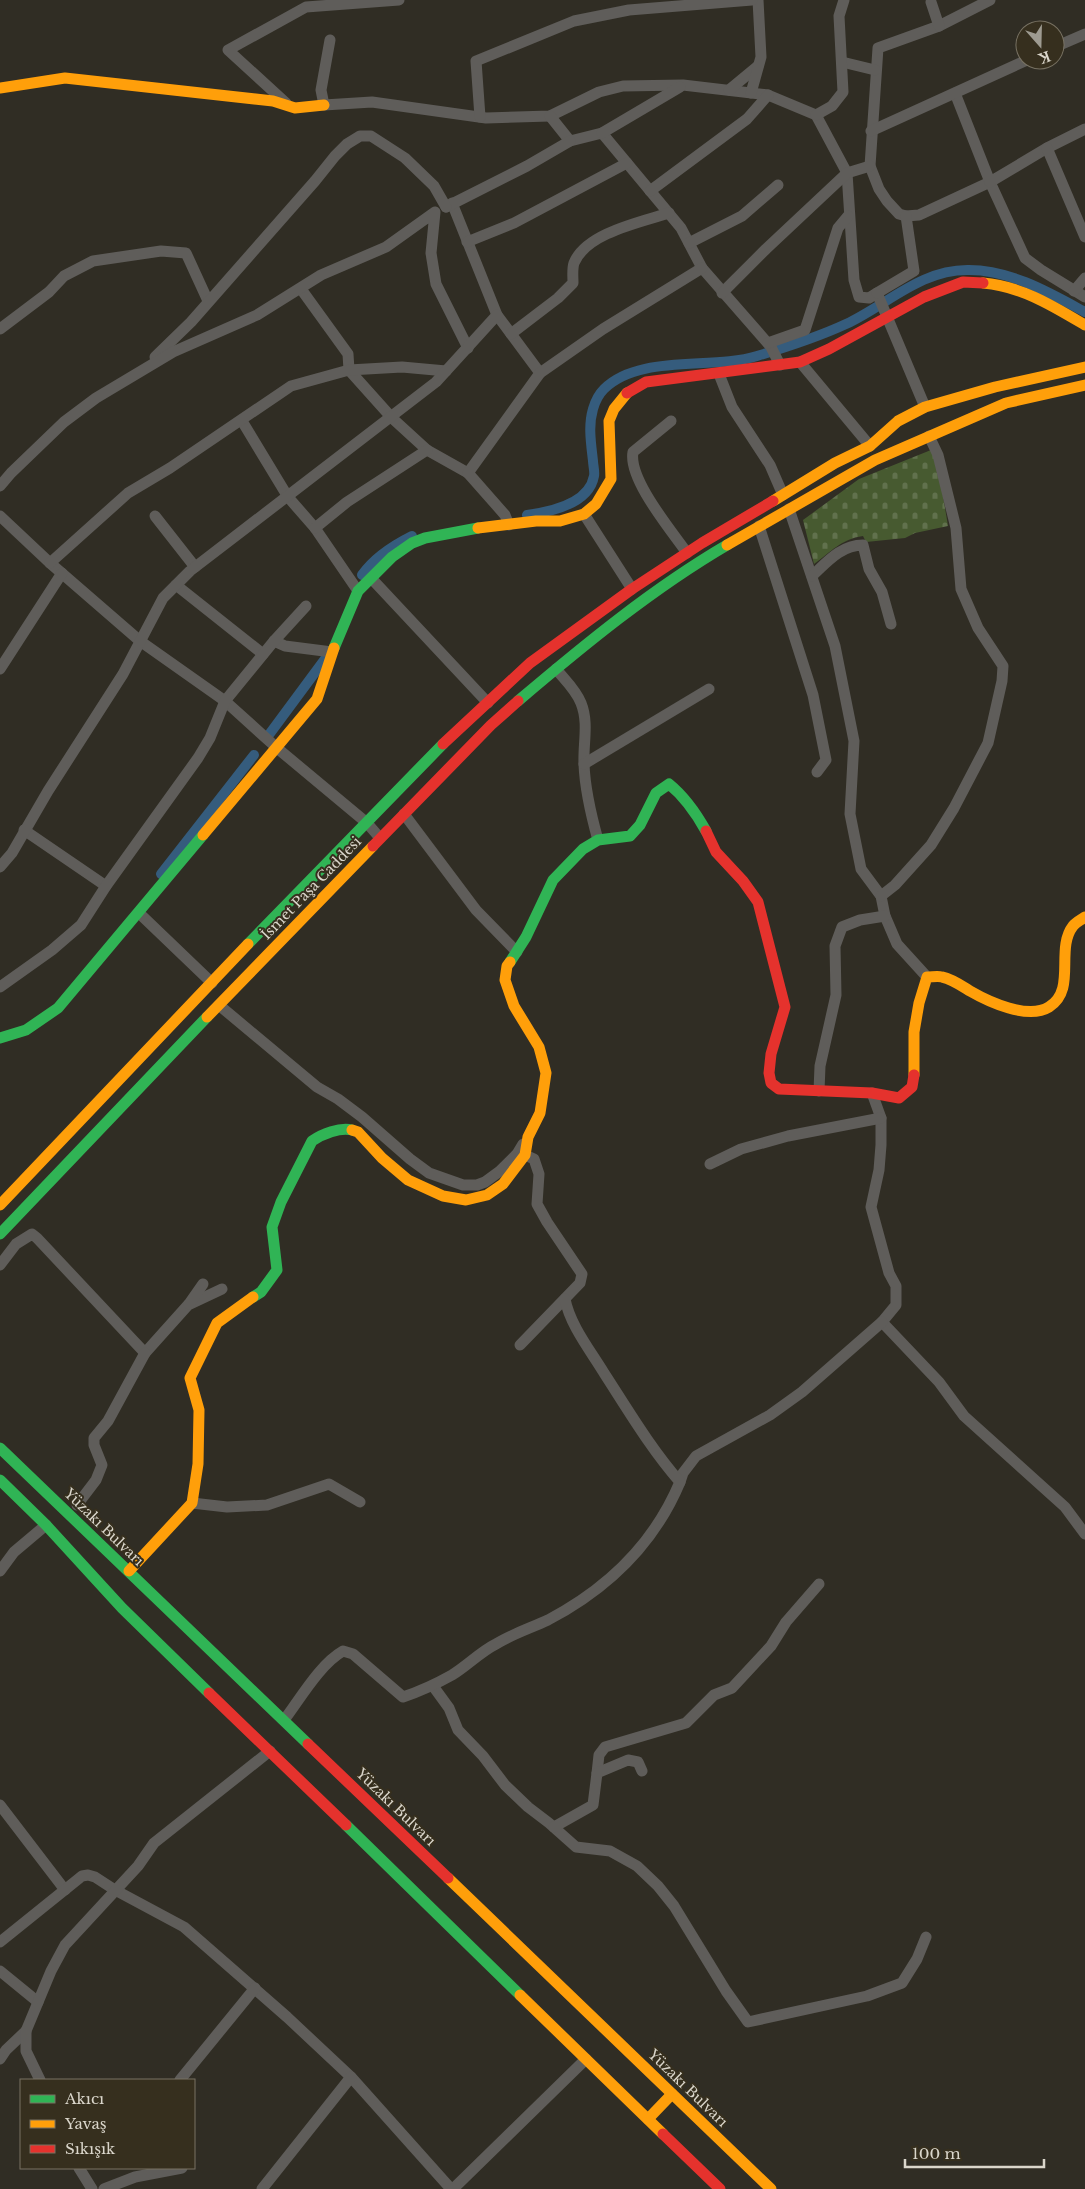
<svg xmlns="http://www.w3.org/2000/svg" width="1085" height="2189" viewBox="0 0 1085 2189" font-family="'Libre Baskerville',serif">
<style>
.cemetery{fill:url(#cemetery-stones)}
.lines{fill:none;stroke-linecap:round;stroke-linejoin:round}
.canal{stroke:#355c7d;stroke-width:10}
.street{stroke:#5f5d5a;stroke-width:11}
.fast{stroke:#30b455;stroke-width:11}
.slow{stroke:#ff9f0a;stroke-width:11}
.jam{stroke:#e5322d;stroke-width:11}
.labels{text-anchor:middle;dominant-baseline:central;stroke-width:4;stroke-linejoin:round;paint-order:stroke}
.street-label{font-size:14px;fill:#dad6cb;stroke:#362f1e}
</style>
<defs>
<pattern id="cemetery-stones" width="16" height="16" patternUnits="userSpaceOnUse" patternTransform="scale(1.25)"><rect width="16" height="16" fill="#475a30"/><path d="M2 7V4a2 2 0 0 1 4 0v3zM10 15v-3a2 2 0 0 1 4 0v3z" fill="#61714d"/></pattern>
</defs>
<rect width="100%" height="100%" fill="#302d24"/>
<path class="cemetery" d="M931,450L939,472L948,526L915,533L905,538L866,542L863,536C841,539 831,552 814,564L803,520L859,479Z"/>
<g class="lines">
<g class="canal">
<path d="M527,515C550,512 589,504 594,476C595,472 593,465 593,461C591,443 588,426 593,409C595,402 599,394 604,389C639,354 712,370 757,356C787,347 818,337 846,324C887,305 921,269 969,270C1011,270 1050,293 1085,312"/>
<path d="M362,575C374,558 394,545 412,536"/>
<path d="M268,736L325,659"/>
<path d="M161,874L254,755"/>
</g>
<g class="street">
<path d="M990,0L939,26L878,48L870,166L879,189L887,201L899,214L906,216L919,215L990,182L1025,258L1041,270L1085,297"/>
<path d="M931,2L939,26"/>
<path d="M330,40L321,90L324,105L372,102L486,118L550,116L599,92L623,86L683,85L768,95L816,115L847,173L854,280L859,297L869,298L877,293L925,407"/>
<path d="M1055,47L1085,34"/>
<path d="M842,62L875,70"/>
<path d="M729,90L758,66"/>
<path d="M751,93L761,57L758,0"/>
<path d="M955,93L990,182L1047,148L1085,129"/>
<path d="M286,103L228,50L306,7L399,0"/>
<path d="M816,115L832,106L843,92L839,16L844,0"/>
<path d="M550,116L570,141L602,133L681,228L702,268L771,347L780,365"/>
<path d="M480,117L476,61L574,21L629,10L752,0"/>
<path d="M871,131L1027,60"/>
<path d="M602,133L680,87"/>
<path d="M1047,148L1085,237"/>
<path d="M650,191L747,119L768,95"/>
<path d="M452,203L497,315L540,373"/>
<path d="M446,207L527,166L570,141"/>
<path d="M467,242L514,223L627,163"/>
<path d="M689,243L742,216L778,185"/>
<path d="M301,289L348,354L349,370L392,418L427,450L468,473"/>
<path d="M1074,291L1085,278"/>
<path d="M722,293L766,249L847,173L870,166"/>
<path d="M877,293L914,271L906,216"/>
<path d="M0,329L49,292L64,276L93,261L161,251L186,253L208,301"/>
<path d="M511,334L558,298L573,283C573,277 572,269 574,263C586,233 641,222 669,213"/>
<path d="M768,343L805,330L838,228L848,216"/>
<path d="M155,357L191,322L315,181L335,156L347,144L360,136H371L405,158L434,186L446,207"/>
<path d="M800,362L870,446"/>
<path d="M719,374L732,407L770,465L783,495"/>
<path d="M242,421L288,497L315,528L358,591"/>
<path d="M671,421L633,452C628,479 671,530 687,553"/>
<path d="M0,486L11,473L64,422L96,398L173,352L257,315L321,275L386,247L435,212L431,253L436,284L468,348"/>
<path d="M789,509L835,646L854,741L850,814L861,869L881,896L885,916L897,944L927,977"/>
<path d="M584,514L632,589"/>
<path d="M0,516L50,563L140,641L225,701L277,748L367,823L380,838"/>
<path d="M155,516L195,567"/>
<path d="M509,525L505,515L468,473L540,373L603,329L702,268"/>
<path d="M759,526L813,695L826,760L817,772"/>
<path d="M315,528L347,502L427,450"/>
<path d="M50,563L128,493L170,468L291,386L349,370L402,367L446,371"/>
<path d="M812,576C827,562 841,545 863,545L869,569L882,592L891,624"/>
<path d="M371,578L488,703"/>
<path d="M176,585L263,654"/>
<path d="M274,641L285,646L332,652"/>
<path d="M0,669L62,573"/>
<path d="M556,669C565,680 576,690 581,703C589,723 583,743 584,764C585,790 591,815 598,840"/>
<path d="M584,764L709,689"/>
<path d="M404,814L476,910L517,952"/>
<path d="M24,830L106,886"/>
<path d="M0,867L12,853L48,791L123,674L163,598L190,571L436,382L497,315"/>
<path d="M881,896L895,885L931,845L954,808L988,743L1002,681L1003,666L978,628L961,589L956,528L938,455L929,436"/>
<path d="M139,913L212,983"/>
<path d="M0,987L52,950L81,925L106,886L198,758L210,738L225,701L274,641L306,606"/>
<path d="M220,1006L317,1087L338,1099L362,1117L410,1159L429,1173L463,1185H477L485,1182L500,1171L517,1154L523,1144"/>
<path d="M819,1091L820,1066L836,995L835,946L842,927L860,920L885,916"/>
<path d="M872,1093L881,1118V1145L879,1170L871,1207L889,1273L896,1286V1305L882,1322L939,1382L964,1416L1065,1507L1085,1534"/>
<path d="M710,1164L741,1149L788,1136L881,1118"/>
<path d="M0,1265L16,1244L32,1234L37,1238L145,1353L188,1305L222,1289"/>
<path d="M189,1304L203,1284"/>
<path d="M520,1345L580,1283L582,1274L547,1222L537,1204L539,1174L534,1159L525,1155"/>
<path d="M680,1482L683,1473L696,1456L770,1415L802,1392L882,1322"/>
<path d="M192,1503L227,1507L267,1505L329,1484L360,1502"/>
<path d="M77,1505L96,1480L102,1465L94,1445V1438L108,1421L145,1353"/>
<path d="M0,1571L14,1552L46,1525"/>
<path d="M433,1686L449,1708L458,1730L483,1756L505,1785L528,1807L549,1823L576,1847L610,1851L637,1866L658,1886L674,1906L726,1991L748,2022L867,1996L902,1983L917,1959L926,1937"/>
<path d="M284,1720C300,1699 320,1664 343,1651L353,1654L403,1697C421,1691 436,1684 452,1675C467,1666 480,1652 496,1644C512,1634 531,1628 548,1620C607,1589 654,1544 680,1482C651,1449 628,1410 604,1373C590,1350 570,1325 565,1299"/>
<path d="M597,1773L599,1755L605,1747L686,1723L714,1695L732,1688L771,1646L786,1622L819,1584"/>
<path d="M0,1805L65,1890"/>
<path d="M554,1827L593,1805L597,1773L628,1760L638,1762L642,1771"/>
<path d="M0,1942L82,1876L88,1875L95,1877L115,1890L184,1927L287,2017L351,2077L451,2189"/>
<path d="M0,1971L38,2002"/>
<path d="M0,2059L6,2050L26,2031"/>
<path d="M40,2080L26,2051V2031L51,1971L65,1945L138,1866L154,1843L270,1751"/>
<path d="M180,2080L255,1988"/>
<path d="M79,2168L92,2189"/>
<path d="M104,2189L135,2177L182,2168"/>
<path d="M262,2189L351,2077"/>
<path d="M453,2189L586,2059"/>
</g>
<g class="fast">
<path d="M334,648L358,591L392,557L412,543L425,538L478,528"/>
<path d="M518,701C584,645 652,589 727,545"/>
<path d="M248,944L443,744"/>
<path d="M510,962L526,937L553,880L583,849L598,840L630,836L640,825L656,793L669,784C685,797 696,813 706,831"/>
<path d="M0,1038L26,1030L58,1008L203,835"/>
<path d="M0,1234L207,1017"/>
<path d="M253,1297L261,1292L277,1270L272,1227L281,1202L312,1141C322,1134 340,1127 352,1130"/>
<path d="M0,1448L308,1744"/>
<path d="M0,1480L46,1525L122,1608L209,1693"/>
<path d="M346,1825L520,1995"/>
</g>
<g class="slow">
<path d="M0,88L65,78L273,101L295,108L324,105"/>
<path d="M983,283C1021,286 1053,306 1085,325"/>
<path d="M773,501L835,463L870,446L898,421L925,407L995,387L1085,367"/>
<path d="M478,528L536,521H560L584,514L596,504L611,479L609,421L614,409L627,393"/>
<path d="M727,545L875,460L1006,403L1085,385"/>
<path d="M203,835L317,699L334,648"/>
<path d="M207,1017L373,846"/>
<path d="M914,1075V1032L919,1003L927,977C932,977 938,976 942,977C952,979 962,986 970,991C989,1002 1028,1020 1049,1007C1077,990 1055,949 1073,926C1076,922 1081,920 1085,917"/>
<path d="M352,1130L358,1132L382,1158L408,1180L443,1196L466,1200L487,1195L503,1184L525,1155L528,1137L540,1113L546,1073L539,1047L514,1006L505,980L507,966L510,962"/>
<path d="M0,1205L248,944"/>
<path d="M129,1571L192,1503L198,1464L199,1410L190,1378L217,1323L253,1297"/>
<path d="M448,1878L771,2189"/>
<path d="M520,1995L663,2134"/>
<path d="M648,2119L672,2094"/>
</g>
<g class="jam">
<path d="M627,393L646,382L800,362L829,349L924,297L963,282L983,283"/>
<path d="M443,744L530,663L632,589L702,543L773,501"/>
<path d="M706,831L716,852L743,881L758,902L785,1007L771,1054L769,1073L771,1083L779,1089L872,1093L899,1098L912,1087L914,1075"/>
<path d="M373,846L491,725L518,701"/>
<path d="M209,1693L346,1825"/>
<path d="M308,1744L448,1878"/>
<path d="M663,2134L720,2189"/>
</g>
</g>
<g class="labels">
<g class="street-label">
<text transform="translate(311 888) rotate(-46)">İsmet Paşa Caddesi</text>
<text transform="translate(104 1527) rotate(44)">Yüzakı Bulvarı</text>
<text transform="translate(396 1807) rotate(44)">Yüzakı Bulvarı</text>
<text transform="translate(688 2088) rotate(44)">Yüzakı Bulvarı</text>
</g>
</g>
<rect x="20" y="2079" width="175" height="90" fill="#362f1e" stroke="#787263"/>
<rect x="30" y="2095" width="25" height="8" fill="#30b455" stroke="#787263"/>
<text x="65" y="2104" font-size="15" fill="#dad6cb">Akıcı</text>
<rect x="30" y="2120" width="25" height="8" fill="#ff9f0a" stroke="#787263"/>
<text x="65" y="2129" font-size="15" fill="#dad6cb">Yavaş</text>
<rect x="30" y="2145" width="25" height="8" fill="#e5322d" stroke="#787263"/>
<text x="65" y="2154" font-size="15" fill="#dad6cb">Sıkışık</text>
<g transform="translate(1040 45) rotate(160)"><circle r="24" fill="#362f1e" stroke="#787263"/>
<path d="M0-4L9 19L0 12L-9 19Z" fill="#9e9b91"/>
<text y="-8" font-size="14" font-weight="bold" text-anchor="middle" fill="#dad6cb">K</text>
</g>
<path d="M905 2159v8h139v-8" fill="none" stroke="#dad6cb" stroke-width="2.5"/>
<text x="912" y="2159" font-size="15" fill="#dad6cb" stroke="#362f1e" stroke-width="4" paint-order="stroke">100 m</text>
</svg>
